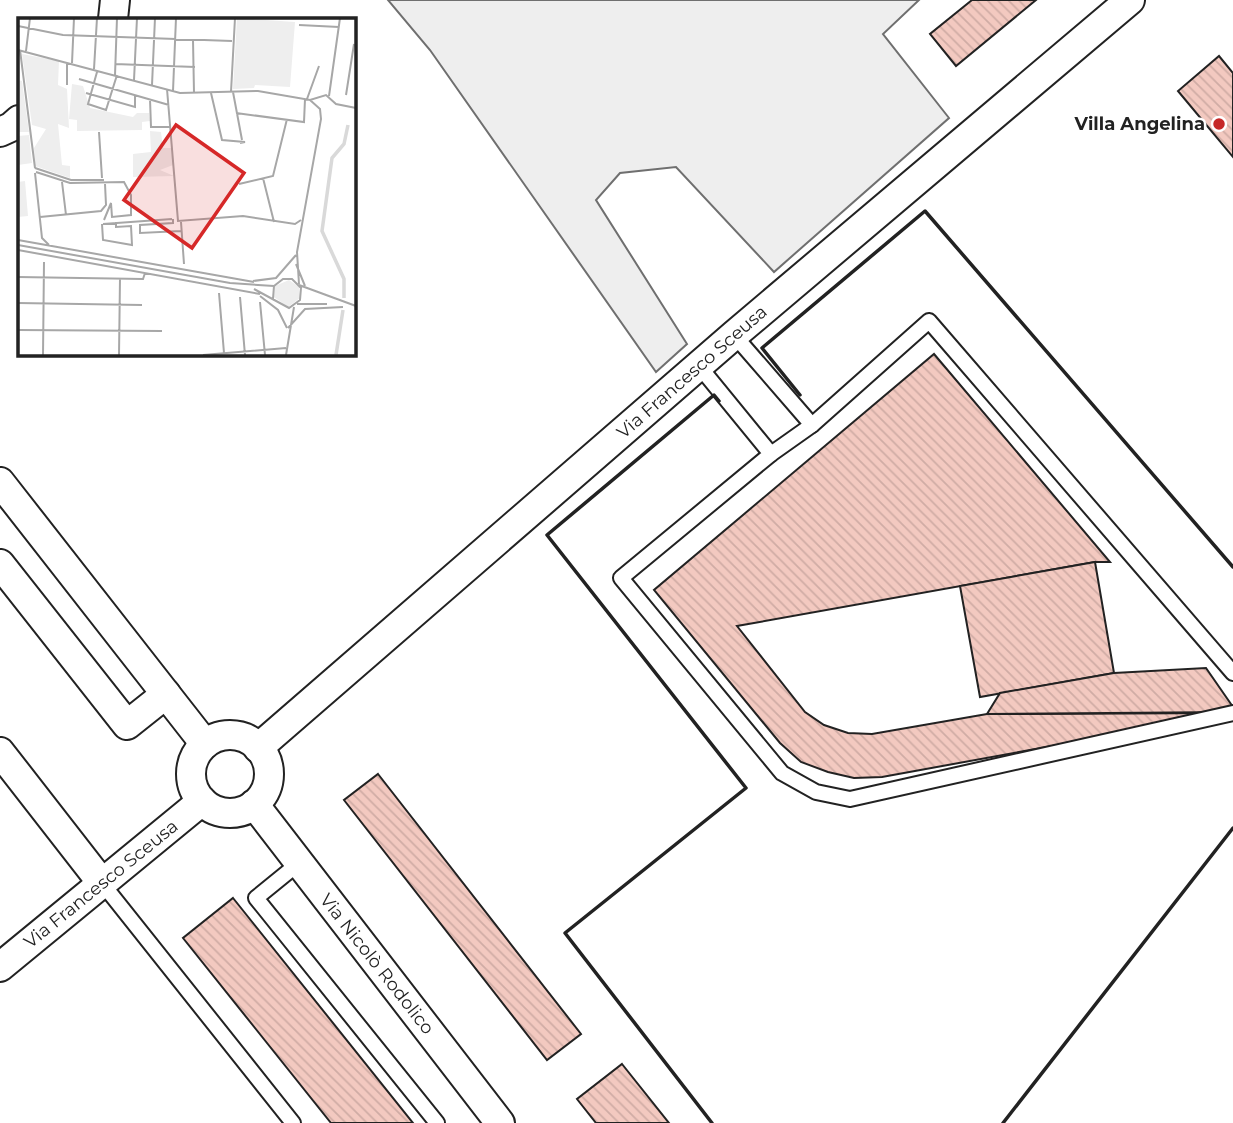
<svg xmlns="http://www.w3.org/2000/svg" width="1233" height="1123" viewBox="0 0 1233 1123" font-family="Montserrat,sans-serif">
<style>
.grass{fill:#eee;stroke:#6f6f6f;stroke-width:2}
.building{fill:url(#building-back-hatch);stroke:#222;stroke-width:2}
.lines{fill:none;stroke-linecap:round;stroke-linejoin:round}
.lane-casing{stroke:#222;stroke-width:18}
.street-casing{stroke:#222;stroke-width:32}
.lane{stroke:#fff;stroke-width:14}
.street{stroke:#fff;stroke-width:28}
.wall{stroke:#222;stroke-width:3.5}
.poi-dot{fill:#c62828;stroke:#fff;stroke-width:2.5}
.labels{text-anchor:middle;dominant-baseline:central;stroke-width:5;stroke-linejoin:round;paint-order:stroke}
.poi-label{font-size:18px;font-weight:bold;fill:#222;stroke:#fff;text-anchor:end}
.street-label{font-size:18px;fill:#222;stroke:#fff}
.inset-river{fill:none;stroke:#d9d9d9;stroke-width:3.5}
.inset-road{fill:none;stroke:#a7a7a7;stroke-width:2}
.view{fill:#d62828;fill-opacity:0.15;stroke:#d62828;stroke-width:3.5}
.inset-edge{fill:none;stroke:#222;stroke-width:3.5}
</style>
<defs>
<pattern id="building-back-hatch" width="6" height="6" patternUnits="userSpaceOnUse" patternTransform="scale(1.75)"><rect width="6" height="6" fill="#f3c9c0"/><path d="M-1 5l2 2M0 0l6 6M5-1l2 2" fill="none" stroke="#d0aca5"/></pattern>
</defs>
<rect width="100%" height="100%" fill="#fff"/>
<path class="grass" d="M388,0H919L883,34L949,118L774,272L676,167L620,173L596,200L687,344L656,372L430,50Z"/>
<g class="building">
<path d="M972,0H1036L956,66L930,34Z"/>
<path d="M1219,56L1233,73V157L1178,91Z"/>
<path d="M934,354L1110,562H1095L737,626L805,712L824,725L848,733L872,734L987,714L1233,713L882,777L854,778L828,772L801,762L780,743L654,590Z"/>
<path d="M1095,562L1114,673L980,697L960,586Z"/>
<path d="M1206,668L1233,707V712L987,714L1000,693L1114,673Z"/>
<path d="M378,774L581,1034L547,1060L344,800Z"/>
<path d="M233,898L413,1123H331L183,938Z"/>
<path d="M622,1064L669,1123H596L577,1099Z"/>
</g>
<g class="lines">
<g class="lane-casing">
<g id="lane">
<path d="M734,335L812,425"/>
<path d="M699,366L771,454L621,578L782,773L816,792L850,799L1233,713"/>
<path d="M771,454L812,425L929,321L1233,673"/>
<path d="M299,863L256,898L437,1123"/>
<path d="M102,883L293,1123"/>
</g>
</g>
<g class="street-casing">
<g id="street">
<path d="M113,19L115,0"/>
<path d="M0,132L11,127L19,120"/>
<path d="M0,482L205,744"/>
<path d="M0,564L127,725L166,694"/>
<circle cx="230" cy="774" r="39"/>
<path d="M258,748L734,335L1130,0"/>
<path d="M0,752L102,883"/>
<path d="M254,804L500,1123"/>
<path d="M0,967L202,801"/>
</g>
</g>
<use href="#lane" class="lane"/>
<use href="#street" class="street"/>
<g class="wall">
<path d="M800,395L762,348L925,211L1233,567"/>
<path d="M712,1123L565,933L746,788L547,535L714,395L719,401"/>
<path d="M1003,1123L1233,828"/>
</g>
</g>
<circle class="poi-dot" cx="1219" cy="124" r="7"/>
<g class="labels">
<g class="poi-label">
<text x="1205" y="124">Villa Angelina</text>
</g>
<g class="street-label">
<text transform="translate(692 372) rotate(-41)">Via Francesco Sceusa</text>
<text transform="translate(101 884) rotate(-39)">Via Francesco Sceusa</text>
<text transform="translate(377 964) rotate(52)">Via Nicolò Rodolico</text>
</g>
</g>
<g transform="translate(18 18)">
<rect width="338" height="338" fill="#fff"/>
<path d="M219,0L277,4L272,69L237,67L236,70L215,71ZM4,36L41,43L40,67L49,71L51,110L40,106L44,147L52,148V160L17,148L16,130L28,111L14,107ZM0,62L4,63L11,114H0ZM54,66L65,68L72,90L115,99L119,95H131L132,103L124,104V112L59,113V102L51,101ZM132,113L143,114L145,130H153L155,147L142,152L156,158L115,159V136L133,134ZM11,117L14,145L0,147V118ZM7,163L10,198L0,199V164ZM271,262L281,269L282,280L270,289L256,279L257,268Z" fill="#eee"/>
<path class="inset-river" d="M326,280V261L304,213L314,140L326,126L330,107M318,337L325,292"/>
<path class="inset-road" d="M281,7L321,9M0,8L45,17L214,23M175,22L176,75M0,32L162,75L240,73L292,82L308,77L318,86L338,90M2,32L17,150M8,33L12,0M49,45V67M54,45L56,0M97,46L177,49M76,51L79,0M79,54L70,86L88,92L99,57M97,57L99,0M61,61L151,87M116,62L119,0M134,67L137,0M149,71L160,203L225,198L277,206L283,202M155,73L158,0M213,74L217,0M215,74L224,122M68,75L117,89V77M193,75L204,122L227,124L222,125M328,77L336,26M311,78L322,0M132,81L133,109H152M289,81L301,48M218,95L286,104L287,81M81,114L84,160M17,150L53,162H86M18,154L52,165L106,164L113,177V197L94,199L93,185L86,202M17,155L24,220L31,227M245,160L256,204M44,164L48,197M221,166L255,158L269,101M22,199L83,193L88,187L87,166M155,201V205L122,207V215L163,213M163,204L166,246M84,206L85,222L114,227L113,208L98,209V204M85,206L154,201M0,222L236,264M0,227L212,265L256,268M0,232L242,276M278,246L287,268M0,259L125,261L127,255M235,263L258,260L278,237M281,266L279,234L303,101L302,91L292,82M281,267L338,288M236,271L271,290L282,282L283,270L274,261H265L256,268L255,281M201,275L206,335M242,278L260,292L269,310M222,279L227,337M242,284L247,337M0,285L124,287M279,286H309M270,310L287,291L325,289M0,312L144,313M25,337L26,244M101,337L102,260M185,337L268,330M268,337L276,289"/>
<path class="view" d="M158,107L226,155L174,230L106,182Z"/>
<rect width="338" height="338" class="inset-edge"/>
</g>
</svg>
